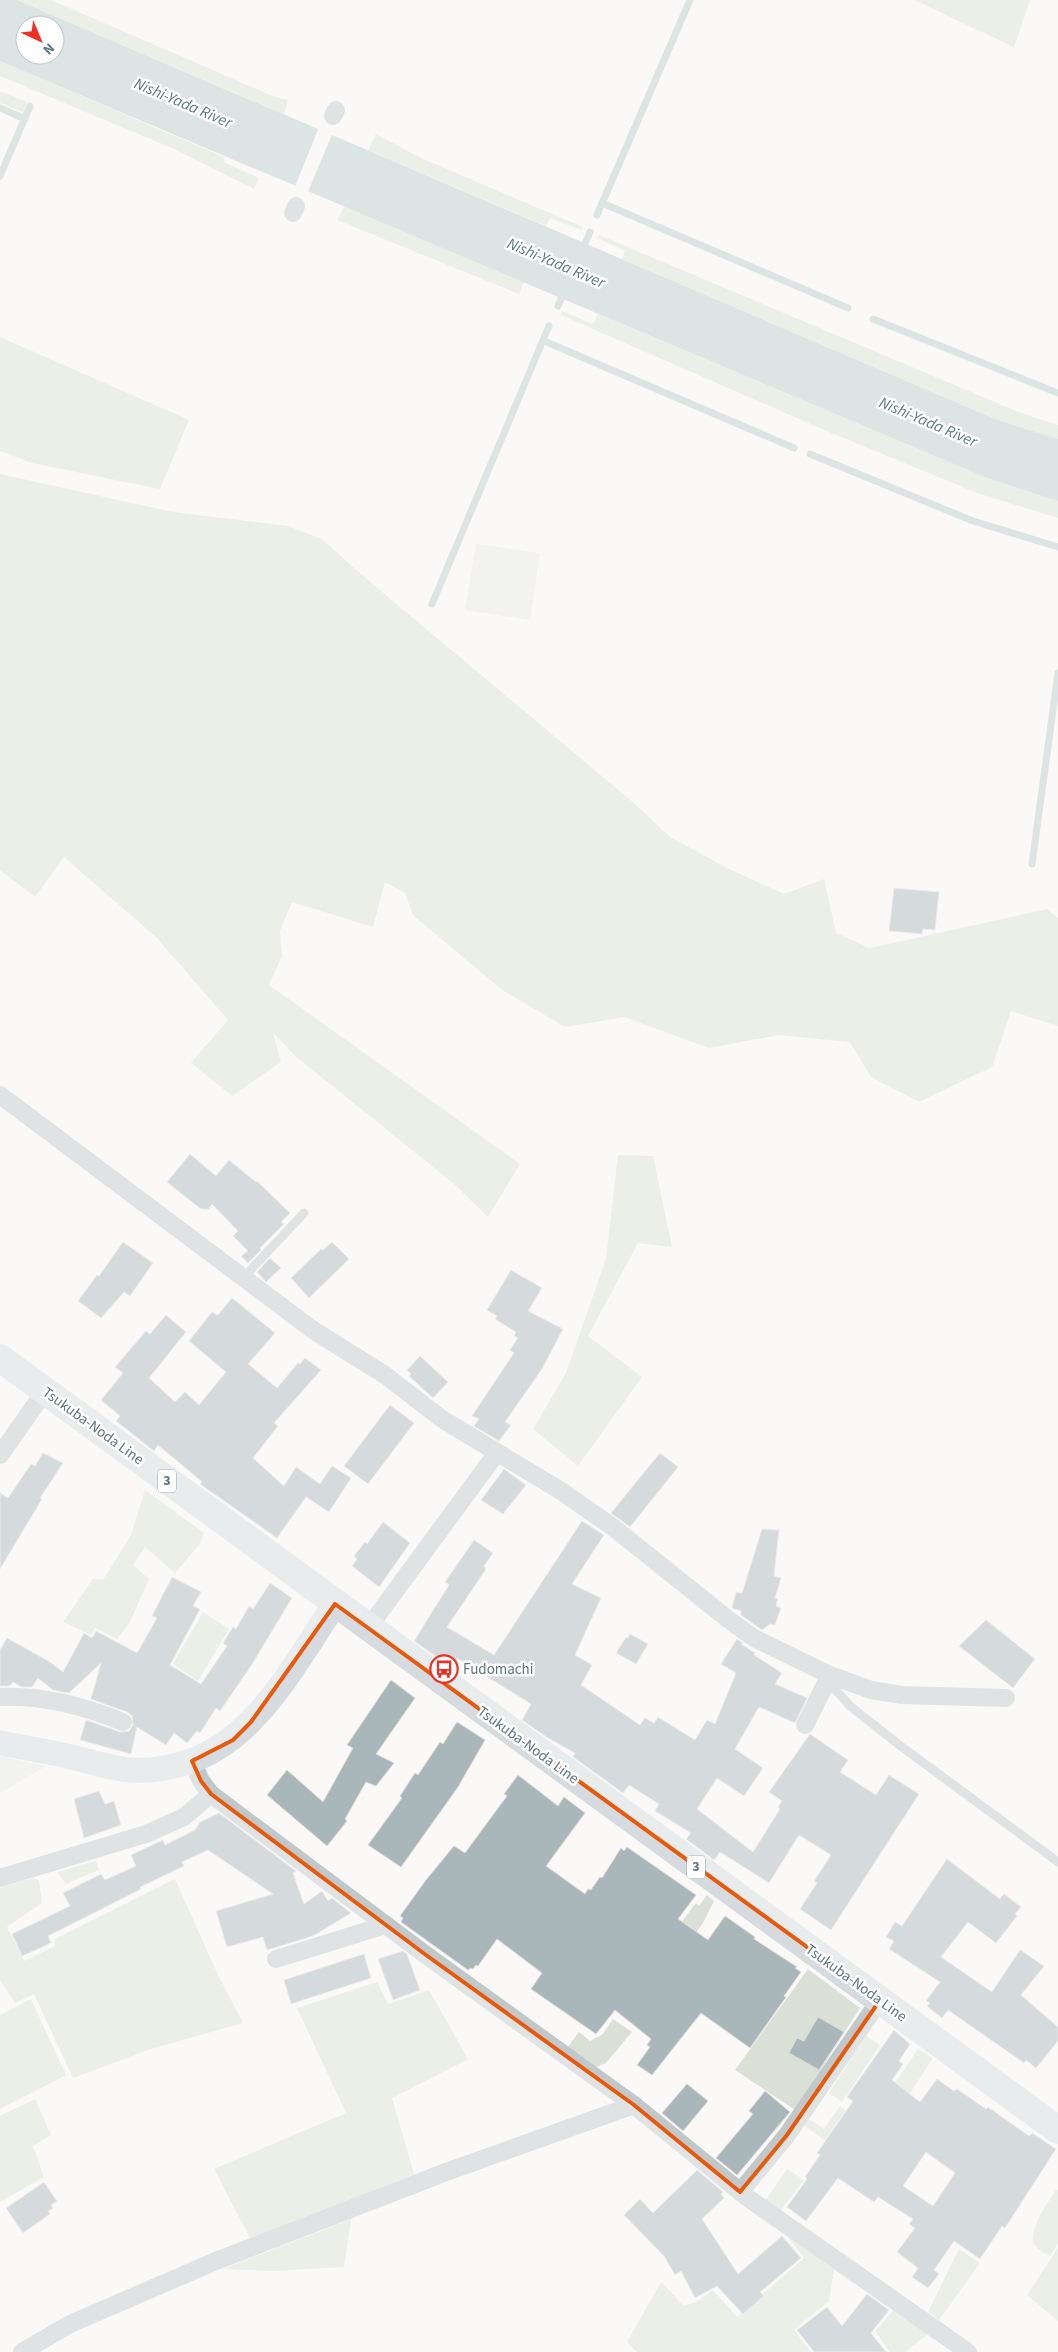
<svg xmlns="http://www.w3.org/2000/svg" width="1058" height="2352" viewBox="0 0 1058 2352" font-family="'Source Sans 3',sans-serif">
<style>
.built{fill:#e8e9e8}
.green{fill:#dbe0d6}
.water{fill:#b9cacc;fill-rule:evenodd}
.pier{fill:#faf9f7}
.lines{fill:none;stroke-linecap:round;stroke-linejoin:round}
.stream{stroke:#b9cacc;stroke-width:7}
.building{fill:#a9b6ba;stroke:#dcdbd9;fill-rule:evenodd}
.lane{stroke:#c0c8ca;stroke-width:9}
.street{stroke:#c0c8ca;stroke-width:18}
.secondary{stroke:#d5dbde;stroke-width:25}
.primary{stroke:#d5dbde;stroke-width:28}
.marked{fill:none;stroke:#e8590c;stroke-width:4;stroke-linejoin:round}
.labels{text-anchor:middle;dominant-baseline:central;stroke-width:5;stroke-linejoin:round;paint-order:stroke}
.shield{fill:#fff;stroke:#8e9fa5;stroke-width:1}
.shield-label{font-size:14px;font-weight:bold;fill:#5e767f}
.street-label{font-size:15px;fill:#5e767f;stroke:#fff}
.poi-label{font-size:15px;fill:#5e767f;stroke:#fff;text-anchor:start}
.water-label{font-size:16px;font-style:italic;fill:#5e7b7e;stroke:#fff}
</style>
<rect width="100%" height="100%" fill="#faf9f7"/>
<g class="built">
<path d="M476,544L540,553L530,620L465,610Z"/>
<path d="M0,1756L46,1766L0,1793Z"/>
</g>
<g class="green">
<path d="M17,0H51L273,96L288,100L284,114Z"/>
<path d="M914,0H1030L1014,47Z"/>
<path d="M0,61L224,157V162L259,178L254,189L174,149L0,76Z"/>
<path d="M0,91L27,102L23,112L0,103Z"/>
<path d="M376,134L423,159L583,227L581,230L550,218L546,226L368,150Z"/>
<path d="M345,206L524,282L519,294L337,220Z"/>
<path d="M599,235L1021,413L1058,425V439L995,419L622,259L625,251L597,238Z"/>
<path d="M562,311L593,324L598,314L987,478L1058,501V518L977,493L822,429L561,315Z"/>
<path d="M0,337L189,420L160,489L32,463L0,451Z"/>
<path d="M0,474L173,512L288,526L322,539L362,575L635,804L670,837L727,868L784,894L824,879L836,933L870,948L1047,909L1058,918V1026L1011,1011L992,1067L919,1102L871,1077L850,1042L779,1035L709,1048L624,1017L565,1027L502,990L413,915L405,893L385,882L373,927L292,902L280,931L282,956L269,985L520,1164L488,1217L454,1184L294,1055L273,1032L281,1062L232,1096L191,1063L228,1020L157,938L64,857L35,897L0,870Z"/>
<path d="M618,1155L653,1156L672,1247L638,1243L588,1336L642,1377L578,1466L533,1429L566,1373L606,1259Z"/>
<path d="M145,1490L204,1533L199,1545L175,1573L145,1547L133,1565L149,1579L129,1624L117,1639L95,1628L91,1635L63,1622L93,1579L103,1580L131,1535Z"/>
<path d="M203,1612L229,1629L198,1681L173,1664Z"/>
<path d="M96,1861L99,1870L66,1884L57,1872Z"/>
<path d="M33,1878L39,1880L42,1903L7,1927L24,1961L55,1946V1939L175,1879L218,1975L243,2023L151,2049L73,2078L34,1994L15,2003L0,1980V1888Z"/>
<path d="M707,1895L714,1901L703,1923L693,1937L676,1929L696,1903L699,1906Z"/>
<path d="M808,1969L860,2008L795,2110L735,2070Z"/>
<path d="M377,1982L388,2004L429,1990L468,2059L392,2098L414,2174L251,2240L214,2169L346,2113L297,2008Z"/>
<path d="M31,1999L66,2075L0,2109V2015Z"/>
<path d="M613,2019L632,2032L606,2063L596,2067L567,2048L579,2032L590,2041L603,2034Z"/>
<path d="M866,2036L880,2045L842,2102L829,2093Z"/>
<path d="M918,2049L933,2058L884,2132L869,2122Z"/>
<path d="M35,2099L51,2135L33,2146L44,2177L0,2202V2116Z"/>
<path d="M840,2106L846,2110L825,2140L804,2126L809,2119L824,2129Z"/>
<path d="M787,2169L804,2180L780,2211L765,2201Z"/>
<path d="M1056,2190H1058V2243L1050,2256C1046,2254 1039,2251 1036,2247C1025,2234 1048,2202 1056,2190Z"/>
<path d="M351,2219L344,2267L274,2271L223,2269Z"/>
<path d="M789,2238L794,2239L834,2270L829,2301L794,2330L811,2352H637L627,2342L661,2282L684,2306L696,2302L713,2290L737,2317L804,2258Z"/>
<path d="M1058,2248V2321L1027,2295Z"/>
<path d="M959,2249L980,2263L939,2320L928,2312Z"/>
<path d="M893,2311L928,2334L905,2352H890L875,2331Z"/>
</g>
<path class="water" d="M0,0H17L995,419L1058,439V501L987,478L0,61ZM25,25H55V55H25Z"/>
<path class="pier" d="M319,127L333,132L307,194L294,189Z"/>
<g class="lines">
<g class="stream">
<path d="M0,108L25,119"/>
<path d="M0,176L30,106"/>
<path d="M602,203L848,308"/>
<path d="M597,215L690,0"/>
<path d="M582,251L590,232"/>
<path d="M558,306L565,290"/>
<path d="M873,319L1058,393"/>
<path d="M544,341L794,448"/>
<path d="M810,454L973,521L1058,547"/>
<path d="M432,604L549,326"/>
<path d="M1032,864L1058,673"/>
</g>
</g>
<g class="building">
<path d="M894,888L939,892L935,930L923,929L922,934L889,931Z"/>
<path d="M190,1154L216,1176L229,1160L256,1182L257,1181L290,1213L281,1222L284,1224L260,1248L261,1250L248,1263L241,1256L248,1251L233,1236L238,1231L212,1204L209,1209H201L167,1182Z"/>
<path d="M123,1242L153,1263L130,1296L124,1292L101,1318L78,1301L97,1275L99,1276Z"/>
<path d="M332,1242L349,1259L309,1298L291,1278L321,1249L323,1250Z"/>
<path d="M270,1258L281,1268L266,1282L257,1272Z"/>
<path d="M511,1270L542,1288L528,1311L563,1329L542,1369L505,1422L511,1425L499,1441L474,1426L479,1419L472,1416L514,1353L510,1350L518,1338L514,1336L516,1332L495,1319L497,1316L487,1310Z"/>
<path d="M232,1298L275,1333L248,1364L277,1388L298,1363L300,1364L305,1358L321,1370L274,1423L278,1426L253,1458L284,1486L296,1467L320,1484L332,1466L351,1478L329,1512L306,1497L277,1538L200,1484L202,1482L194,1475L158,1445L154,1451L116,1421L120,1416L101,1400L123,1373L115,1367L146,1331L150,1334L166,1315L186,1332L149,1378L175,1402L185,1392L199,1405L226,1372L189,1341L212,1312L218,1315Z"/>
<path d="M420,1356L448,1382L433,1398L409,1376L411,1374L407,1370Z"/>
<path d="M390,1405L414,1423L368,1484L344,1466Z"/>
<path d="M43,1453L63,1463L40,1498L42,1499L0,1569V1493L8,1498L31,1464L35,1466Z"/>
<path d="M660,1453L678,1467L630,1527L611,1513Z"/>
<path d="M504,1469L526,1485L503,1514L481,1500Z"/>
<path d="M582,1521L604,1535L572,1584L601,1598L575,1655L592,1665L581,1685L640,1725L645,1718L654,1723L658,1717L695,1740L707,1720L715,1724L736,1673L721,1664L737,1639L743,1643L741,1644L755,1653L754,1655L782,1673L775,1684L807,1698L795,1723L759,1707L735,1749L763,1768L744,1796L717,1778L697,1809L753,1852L780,1809L778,1807L782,1801L769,1792L810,1734L848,1760L840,1772L876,1795L889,1775L919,1794L831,1930L800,1909L817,1883L814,1881L831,1855L799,1835L769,1883L720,1852L714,1860L686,1839L691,1833L655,1811L659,1804L629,1785L623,1793L573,1757L575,1753L548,1738L522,1720L531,1704L457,1658L451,1667L414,1641L449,1585L445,1582L474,1540L493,1553L484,1566L486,1569L447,1627L494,1655Z"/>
<path d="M383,1522L410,1543L379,1587L352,1566L357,1559L354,1556L365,1542L367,1544Z"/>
<path d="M762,1529L779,1530L774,1576L781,1578L775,1598L778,1599L776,1606L781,1608L775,1625L770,1624L762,1630L741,1615V1611L732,1608L736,1592L742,1593Z"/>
<path d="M172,1577L201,1592L193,1606L200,1609L170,1665L201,1684L227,1646L223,1643L233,1627L236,1629L249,1606L253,1609L270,1583L292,1598L251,1666L220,1711L216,1708L200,1733L197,1731L187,1743L174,1733L166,1745L137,1727L131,1754L80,1740L86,1720L120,1732L129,1731L133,1725L132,1716L127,1712L91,1699L101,1663L69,1693L53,1690L38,1678L32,1687H22L13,1682L10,1686H0V1650L7,1638L50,1662L63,1672L84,1633L92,1638L96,1631L137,1653L157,1618L152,1616Z"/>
<path d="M986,1620L1035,1659L1013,1688L959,1646Z"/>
<path d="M630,1634L648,1644L636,1664L616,1653L626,1637L628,1638Z"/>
<path d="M391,1680L415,1698L376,1754L394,1763L376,1786L366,1782L345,1819L347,1821L327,1846L267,1795L287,1770L323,1802L353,1748L347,1745Z"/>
<path d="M457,1722L485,1740L458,1787L401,1867L368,1845L402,1798L400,1796L415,1773L418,1775L440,1742L443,1744Z"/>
<path d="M518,1775L558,1806L564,1797L585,1813L546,1866L585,1894L588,1889L591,1890L600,1877L602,1878L621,1848L624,1851L627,1847L696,1895L678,1919L708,1940L725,1916L755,1937L754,1939L797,1967L795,1968L801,1972L784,1996L786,1997L750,2048L701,2013L652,2075L637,2065L650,2047L647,2045L651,2039L615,2010L596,2034L531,1989L542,1973L497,1939L478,1966L476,1965L473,1969L471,1968L468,1970L401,1922L403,1918L400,1916L426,1880L454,1846L465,1853L507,1796L504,1794Z"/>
<path d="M99,1791L105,1804L114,1801L121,1825L84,1838L74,1799Z"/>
<path d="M219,1813L296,1871L293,1873L304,1904L322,1891L328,1901L332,1898L351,1913L313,1936L267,1950L263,1937L227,1947L216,1911L273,1894L208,1850L182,1862L184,1866L140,1887L141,1889L48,1936L51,1943L22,1956L12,1934L70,1906L63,1893L101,1874L105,1880L136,1866L131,1855L163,1840L165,1845L195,1830L200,1822Z"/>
<path d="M947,1859L1000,1899L1004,1894L1021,1907L1015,1914L1017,1916L996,1943L968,1922L941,1957L992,1992L1020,1950L1044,1966L1021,1995L1058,2027V2041L1036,2068L1026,2060L1024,2063L948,2010L942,2018L927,2006L930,2003L926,2001L940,1982L889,1949L894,1941L886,1937L895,1922L902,1926Z"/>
<path d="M403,1951L407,1954L420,1990L393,2000L378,1959Z"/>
<path d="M364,1954L371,1978L291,2004L284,1980Z"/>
<path d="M818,2017L844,2032L819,2070L789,2053L797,2038L804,2041Z"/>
<path d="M894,2030L910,2044L899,2061L903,2064L892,2080L920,2102L937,2079L954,2091L957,2089L986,2109L988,2107L1029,2136L1032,2133L1056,2149L1005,2228L1002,2226L980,2259L954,2241L934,2270L939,2274L928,2288L912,2277L918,2268L897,2252L915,2228L909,2224L913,2219L878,2197L874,2202L838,2178L806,2221L787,2207L807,2179L805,2177L820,2155L817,2153L853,2101L847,2097ZM926,2152L955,2173L933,2206L903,2186Z"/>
<path d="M687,2084L708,2101L683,2131L662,2113Z"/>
<path d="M765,2091L790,2112L737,2175L716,2158L753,2114L749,2111Z"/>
<path d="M697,2170L723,2192L721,2194L724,2198L702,2219L738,2274L782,2236L801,2258L760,2292L764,2296L743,2314L717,2286L695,2298L681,2271L675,2275L664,2256L624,2215L640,2199L653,2213Z"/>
<path d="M44,2182L57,2201L51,2205L53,2208L48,2211L50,2214L23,2233L6,2208Z"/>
<path d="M867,2294L889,2310L871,2333L886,2352H814L797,2330L827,2307L842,2326Z"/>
</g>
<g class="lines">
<g class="lane">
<path d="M243,1278L304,1213"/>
<path d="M827,1680L850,1706L898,1744L1058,1862"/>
</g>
<g class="street">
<path d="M333,116L336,110"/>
<path d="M293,213L296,206"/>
<path d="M0,1095L313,1330L385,1375L442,1419L561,1491L614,1528L729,1620L754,1638L830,1675L871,1690L902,1695L1006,1698"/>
<path d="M0,1455L45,1391"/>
<path d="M368,1628L496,1454"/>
<path d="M0,1697C42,1695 84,1706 123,1722"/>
<path d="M805,1725L830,1675"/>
<path d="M192,1761L201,1781L211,1794L426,1955L634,2105L748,2198L968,2352"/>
<path d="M0,1878L146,1834L184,1817L211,1794"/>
<path d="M276,1959L386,1925"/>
<path d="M740,2192L787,2135L880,2000"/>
<path d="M22,2352L70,2324L216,2261L446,2172L634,2105"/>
</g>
<path class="secondary" d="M0,1743C24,1748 48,1751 71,1757C91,1761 110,1769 131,1770C239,1775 283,1681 335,1604"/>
<path class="primary" d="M0,1358L1058,2130"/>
</g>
<path d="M0 0H1058V2352H0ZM335,1604L880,2000L787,2135L740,2192L634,2105L426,1955L211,1794L201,1781L192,1761L233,1740L251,1722Z" fill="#faf9f7" fill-opacity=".55" fill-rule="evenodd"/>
<path class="marked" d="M335,1604L880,2000L787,2135L740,2192L634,2105L426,1955L211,1794L201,1781L192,1761L233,1740L251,1722Z"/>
<defs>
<g id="bus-ring" transform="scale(1.4375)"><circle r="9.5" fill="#fff" stroke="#f02e22" stroke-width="1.5"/><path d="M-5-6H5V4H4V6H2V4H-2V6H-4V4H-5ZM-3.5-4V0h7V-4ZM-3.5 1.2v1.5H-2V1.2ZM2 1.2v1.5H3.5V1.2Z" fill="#f02e22"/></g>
</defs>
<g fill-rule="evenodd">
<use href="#bus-ring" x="444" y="1669"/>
</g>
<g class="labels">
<g class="shield">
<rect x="158" y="1469.5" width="18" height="23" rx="4"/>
<rect x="687" y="1855.5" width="18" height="23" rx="4"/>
</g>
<g class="shield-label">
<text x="167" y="1481">3</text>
<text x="696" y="1867">3</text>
</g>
<g class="street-label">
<text transform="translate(93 1426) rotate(36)">Tsukuba-Noda Line</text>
<text transform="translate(528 1745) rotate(36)">Tsukuba-Noda Line</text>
<text transform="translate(856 1983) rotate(36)">Tsukuba-Noda Line</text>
</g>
<g class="poi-label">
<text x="463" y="1669">Fudomachi</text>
</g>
<g class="water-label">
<text transform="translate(183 103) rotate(23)">Nishi-Yada River</text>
<text transform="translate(556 263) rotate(23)">Nishi-Yada River</text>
<text transform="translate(928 422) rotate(23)">Nishi-Yada River</text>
</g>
</g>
<g transform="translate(40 40) rotate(136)"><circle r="24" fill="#ffffff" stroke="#bfc8cc"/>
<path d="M0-4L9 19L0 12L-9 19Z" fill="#f02e22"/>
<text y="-8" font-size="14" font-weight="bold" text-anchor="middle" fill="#5e767f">N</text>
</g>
</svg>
